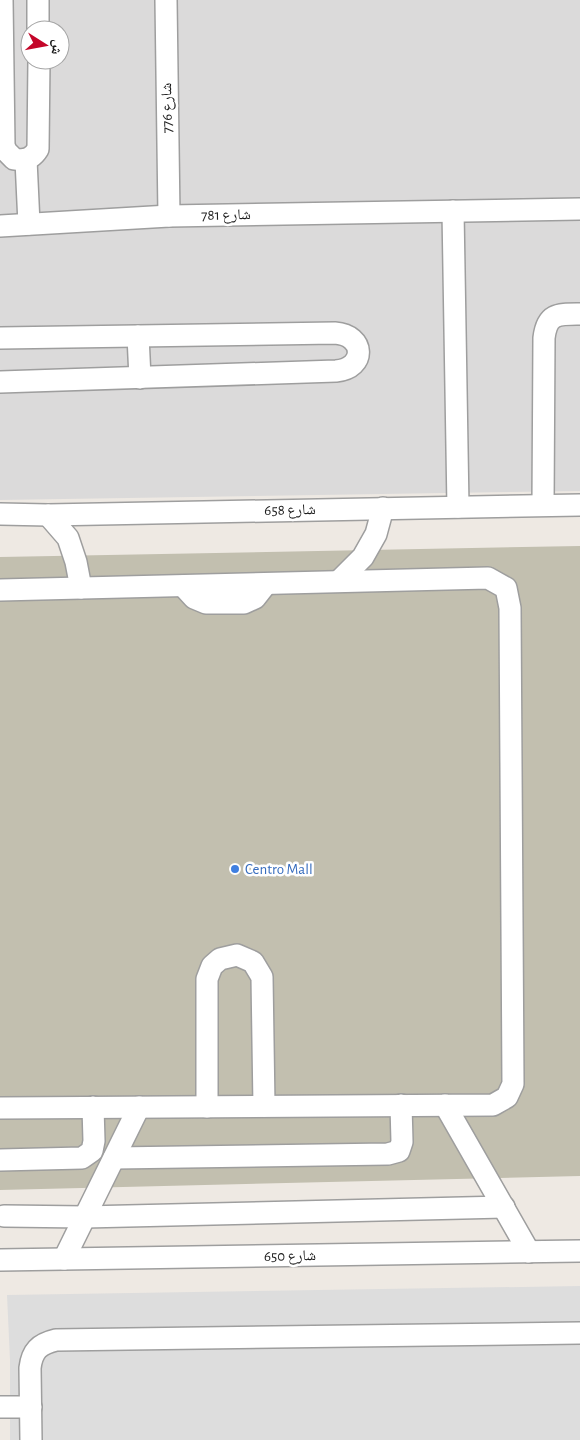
<svg xmlns="http://www.w3.org/2000/svg" width="580" height="1440" viewBox="0 0 580 1440" font-family="'Alegreya Sans','Noto Naskh Arabic',sans-serif">
<style>
.residential{fill:#dbdada;fill-rule:evenodd}
.construction{fill:#c2bfaf}
.parking{fill:#ddd}
.lines{fill:none;stroke-linecap:round;stroke-linejoin:round}
.minor-casing{stroke:#9e9e9e;stroke-width:24}
.minor{stroke:#fff;stroke-width:21}
.shop-dot{fill:#3f7fe0;stroke:#fff;stroke-width:2}
.labels{text-anchor:middle;dominant-baseline:central;stroke-width:5;stroke-linejoin:round;paint-order:stroke}
.street-label{font-size:15px;fill:#1d1d1d;stroke:#fff}
.shop-label{font-size:15px;fill:#366cbe;stroke:#fff;text-anchor:start}
</style>
<rect width="100%" height="100%" fill="#eee9e3"/>
<path class="residential" d="M0,0H580V491L0,500ZM30,30H60V60H30Z"/>
<path class="construction" d="M580,546V1176L0,1190V557Z"/>
<path class="parking" d="M580,1286V1440H10V1360L7,1295Z"/>
<g class="lines">
<g class="minor-casing">
<g id="minor">
<path d="M2,0L4,145L6,151L14,159C25,161 32,159 38,149L39,60"/>
<path d="M38,0V30"/>
<path d="M166,0L169,216"/>
<path d="M26,160L29,224"/>
<path d="M453,211L458,507"/>
<path d="M0,226L169,216L580,209"/>
<path d="M138,336L140,378"/>
<path d="M0,338L335,333C365,335 367,368 336,371L0,382"/>
<path d="M543,505L544,338C547,313 558,314 580,314"/>
<path d="M0,514L48,515L580,505"/>
<path d="M48,515L68,538L76,562L81,588"/>
<path d="M339,581L363,557L376,534L383,508"/>
<path d="M183,586L194,598L206,603H244L255,598L266,584"/>
<path d="M0,590L488,578L506,588L510,608L513,1084L507,1097L493,1105L0,1108"/>
<path d="M445,1105L529,1252"/>
<path d="M207,1107V979L212,966L220,959L237,955L253,962L262,977L264,1106"/>
<path d="M114,1158L388,1154L399,1151L402,1142L401,1105"/>
<path d="M0,1160L82,1158L92,1151L94,1141L93,1107"/>
<path d="M4,1216L85,1217L504,1207"/>
<path d="M64,1259L139,1107"/>
<path d="M0,1260L580,1251"/>
<path d="M0,1407H31"/>
<path d="M31,1440L30,1368C32,1351 39,1344 56,1340L580,1333"/>
</g>
</g>
<use href="#minor" class="minor"/>
</g>
<circle class="shop-dot" cx="235" cy="869" r="5"/>
<g class="labels">
<g class="street-label">
<text transform="translate(167 108) rotate(-91)">شارع 776</text>
<text transform="translate(226 215) rotate(-1)">شارع 781</text>
<text transform="translate(290 510) rotate(-1)">شارع 658</text>
<text transform="translate(290 1256) rotate(-1)">شارع 650</text>
</g>
<g class="shop-label">
<text x="245" y="869">Centro Mall</text>
</g>
</g>
<g transform="translate(45 45) rotate(101)"><circle r="24" fill="#ffffff" stroke="#a5a5a5"/>
<path d="M0-4L9 19L0 12L-9 19Z" fill="#c40629"/>
<text y="-8" font-size="14" font-weight="bold" text-anchor="middle" fill="#1d1d1d">ش</text>
</g>
</svg>
